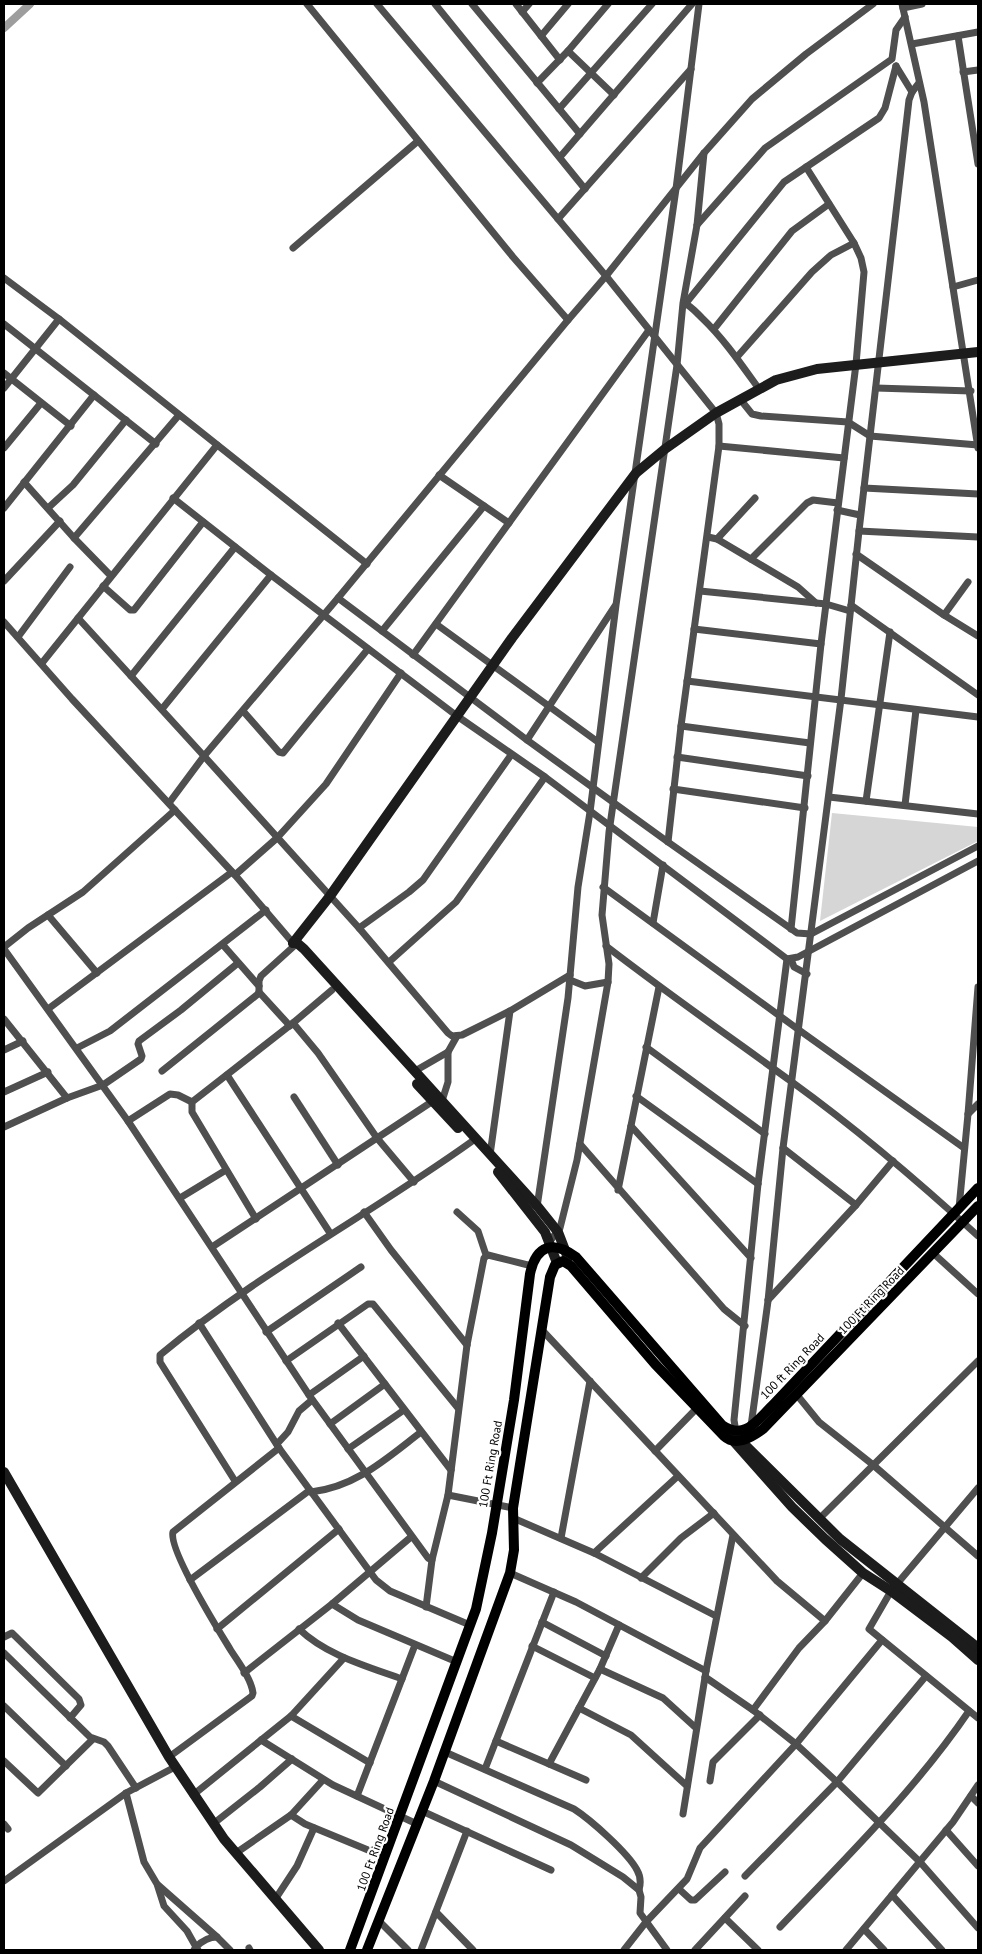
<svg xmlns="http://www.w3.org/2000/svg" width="982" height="1954" viewBox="0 0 982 1954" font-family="'PT Sans',sans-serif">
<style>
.green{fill:#d6d6d6}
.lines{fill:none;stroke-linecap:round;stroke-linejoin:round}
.canal{stroke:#9d9d9d;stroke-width:8}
.street{stroke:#4f4f4f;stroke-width:7}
.secondary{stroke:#1c1c1c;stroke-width:10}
.primary{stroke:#000;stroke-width:10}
.labels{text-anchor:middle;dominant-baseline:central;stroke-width:4.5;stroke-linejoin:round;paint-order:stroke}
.street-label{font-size:12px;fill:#000;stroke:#fff}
</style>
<rect width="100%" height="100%" fill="#fff"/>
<path class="green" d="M832,813L978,827V841L820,921Z"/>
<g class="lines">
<path class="canal" d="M4,28L30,4"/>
<g class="street">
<path d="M307,4L513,257L568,320"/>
<path d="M377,4L606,276L716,413L719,424V446L681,726L668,842"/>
<path d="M435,4L585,189"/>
<path d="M472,4L580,134"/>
<path d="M516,4L560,60"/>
<path d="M902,4L924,102L978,448"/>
<path d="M903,8L922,4"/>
<path d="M522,12L529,4"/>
<path d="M541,36L568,4"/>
<path d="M958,36L978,164"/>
<path d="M912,44L978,32"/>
<path d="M568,51L614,95"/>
<path d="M896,66L912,92"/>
<path d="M963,72L978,70"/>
<path d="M537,83L568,51L608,4"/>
<path d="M559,109L652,4"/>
<path d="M560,157L692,4"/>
<path d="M558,219L691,69"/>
<path d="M697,225L765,148L892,59L896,30L905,17"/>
<path d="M293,248L418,141"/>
<path d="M4,278L59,319L367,564"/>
<path d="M953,287L978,280"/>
<path d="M684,303C691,306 696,312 702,318C724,339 741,364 759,389"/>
<path d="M686,303L784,182L879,118L885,108L896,66"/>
<path d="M4,324L156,444"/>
<path d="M714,329L792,231L829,204"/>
<path d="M737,357L812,272L831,255L854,243"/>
<path d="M4,373L71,426"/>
<path d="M4,388L59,319"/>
<path d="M876,388L971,391"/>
<path d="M740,399L752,414L761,416L848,422L870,436L978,445"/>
<path d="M719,446L844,458"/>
<path d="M4,448L41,403"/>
<path d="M439,475L509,523"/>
<path d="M24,482L74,538L111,576"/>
<path d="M864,488L978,494"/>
<path d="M173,498L271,575L457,716L545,777L787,959L798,957L978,861"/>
<path d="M4,508L94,395"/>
<path d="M48,508L73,485L126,420"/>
<path d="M837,510L860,515"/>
<path d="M859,531L978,537"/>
<path d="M708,537L717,539L798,587L816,603"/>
<path d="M74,538L179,415"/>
<path d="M717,539L755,498"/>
<path d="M856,554L944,615L978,636"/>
<path d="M751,559L807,503L813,500L838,503"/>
<path d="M4,581L60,521"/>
<path d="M103,586L130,610H134L203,522"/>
<path d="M700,591L826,604L850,611"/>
<path d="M338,598L527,740L668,842L797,933L811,934L978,846"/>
<path d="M851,605L978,695"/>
<path d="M944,615L968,582"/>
<path d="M78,618L204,756L359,928L448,1033L452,1036L462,1035L510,1011L570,975"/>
<path d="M4,622L72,699L235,875L293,943"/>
<path d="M436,624L598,742"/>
<path d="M694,629L821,644"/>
<path d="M382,631L484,506"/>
<path d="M18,637L70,567"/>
<path d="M413,655L649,330"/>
<path d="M42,663L217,445"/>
<path d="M131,676L235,547"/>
<path d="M687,681L978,717"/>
<path d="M162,709L271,575"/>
<path d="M243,711L279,752L283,753L368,649"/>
<path d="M681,726L810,743"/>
<path d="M527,740L615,606"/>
<path d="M677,757L808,776"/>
<path d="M673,789L805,808"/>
<path d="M829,797L978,814"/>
<path d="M866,801L890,632"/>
<path d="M169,803L204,756L338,598L568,320L606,276L704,153L752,99L806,54L873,4"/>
<path d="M905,805L916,710"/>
<path d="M235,875L277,838L326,784L401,673"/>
<path d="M603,887L799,1030L964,1148"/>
<path d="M48,915L97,973"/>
<path d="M653,923L663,865"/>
<path d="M359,928L409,892L423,880L511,755"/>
<path d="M791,929L821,644L856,364L864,272L861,258L854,243L806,167"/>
<path d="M223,945L259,986"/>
<path d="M606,946C667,993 730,1037 792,1082C857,1129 919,1182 978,1236"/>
<path d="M4,947L28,928L83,892L175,810"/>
<path d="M4,949L128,1121L309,1395L428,1558L432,1560L448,1495L513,1508"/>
<path d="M791,959L794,967L807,974"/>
<path d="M389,962L456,902L545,777"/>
<path d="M570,980L585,986L608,982"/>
<path d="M259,992L290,1026"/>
<path d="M48,1009L232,872"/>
<path d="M4,1019L67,1098"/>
<path d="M293,1023L318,1053L377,1138L414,1182"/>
<path d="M646,1047L765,1134"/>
<path d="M77,1048L110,1031L266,910"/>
<path d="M4,1050L23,1041"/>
<path d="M162,1071L258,994L259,992V981L261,976L293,947"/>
<path d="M415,1071L448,1052"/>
<path d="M227,1075L330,1233"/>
<path d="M4,1092L48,1072"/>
<path d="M636,1096L758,1184"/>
<path d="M294,1097L338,1165"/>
<path d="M442,1101L448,1082V1052L457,1036"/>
<path d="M968,1114L978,1104"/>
<path d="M128,1121L170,1094L178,1095L192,1102"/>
<path d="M631,1126L751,1258"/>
<path d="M4,1127L67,1098L103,1085L141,1059L142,1056L138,1044L139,1041L181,1010L238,963"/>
<path d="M580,1144L724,1309L745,1326"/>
<path d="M783,1148L856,1205"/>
<path d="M490,1155L510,1011"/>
<path d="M618,1190L659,987"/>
<path d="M180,1198L226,1170"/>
<path d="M537,1207L568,998L578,887L590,812L616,605L676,189L699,4"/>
<path d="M959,1208L968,1114L978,987"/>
<path d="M364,1212L391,1250L467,1345"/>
<path d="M457,1212L478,1231L486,1255"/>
<path d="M256,1219L192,1112V1102L293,1023L332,990"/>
<path d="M550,1241L560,1228L577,1160L608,982L609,964L602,915L609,832L677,365L683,303L697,225L704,153"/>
<path d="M212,1247L433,1101"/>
<path d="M933,1253L978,1294"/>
<path d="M768,1300L856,1205L893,1161"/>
<path d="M199,1323L279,1448L376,1580L390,1591L470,1625"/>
<path d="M338,1323L451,1470"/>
<path d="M542,1330L777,1581L825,1621"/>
<path d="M266,1332L361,1267"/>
<path d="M286,1361L368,1304H373L458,1408"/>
<path d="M309,1395L364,1356"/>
<path d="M797,1395L819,1422L872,1464L978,1556"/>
<path d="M330,1424L385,1384"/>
<path d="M751,1426L768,1301L783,1148L841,699L859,531L909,100L912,92L919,83"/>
<path d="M736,1432L734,1420L758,1184L787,959"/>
<path d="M277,1444L288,1432L299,1411L312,1400"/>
<path d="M348,1449L404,1410"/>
<path d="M655,1451L697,1408"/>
<path d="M235,1481L160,1362V1355C257,1274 369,1215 471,1142"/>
<path d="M978,1488L891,1591L869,1629L978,1718"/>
<path d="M311,1492C356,1487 387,1458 421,1432"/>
<path d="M448,1495L467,1345L484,1258L488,1255L532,1266"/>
<path d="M513,1518L594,1553L716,1616"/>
<path d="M819,1519L978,1361"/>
<path d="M561,1538L590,1381"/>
<path d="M594,1553L678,1476"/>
<path d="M510,1573L576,1602L706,1671"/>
<path d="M641,1578L681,1538L714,1513"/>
<path d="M190,1580L310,1490"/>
<path d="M332,1604L358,1620L457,1662"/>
<path d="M426,1607L432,1560"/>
<path d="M542,1622L606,1656"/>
<path d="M217,1629L339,1529"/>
<path d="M299,1629C326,1655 366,1666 402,1679"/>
<path d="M4,1637L12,1633L79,1699L81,1705L70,1718"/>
<path d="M532,1646L595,1678"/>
<path d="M4,1653L90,1737L104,1742L108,1746L136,1788"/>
<path d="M600,1669L663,1698L696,1728"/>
<path d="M244,1673L332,1604L411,1537"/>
<path d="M926,1676L837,1782L920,1862L978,1928"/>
<path d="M705,1677L753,1710"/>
<path d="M4,1706L66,1766"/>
<path d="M579,1708L631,1735L687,1786"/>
<path d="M291,1716L370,1763"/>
<path d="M261,1740L333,1785L417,1824"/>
<path d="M496,1741L586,1780"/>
<path d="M445,1752L574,1809C591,1820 628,1853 637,1870C641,1877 641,1883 639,1890"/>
<path d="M169,1757L252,1696L253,1693C251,1678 238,1662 230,1649C219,1631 168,1549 173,1532L279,1448"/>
<path d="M4,1761L38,1793L93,1739"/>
<path d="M549,1764L600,1669L619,1625"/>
<path d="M485,1769L554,1592"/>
<path d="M434,1781L571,1845L623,1877L639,1890L641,1897L640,1913L667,1950"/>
<path d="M710,1781L713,1762L760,1715"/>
<path d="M126,1793L144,1862L157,1884L164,1906L187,1931L196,1947L194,1950"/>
<path d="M193,1795L291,1716L344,1658"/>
<path d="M357,1796L415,1645"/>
<path d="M971,1796L978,1803"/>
<path d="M422,1811L551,1870"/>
<path d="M683,1814L706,1671L733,1535"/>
<path d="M291,1815L305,1824L385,1857"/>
<path d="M4,1824L8,1829"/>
<path d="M213,1824L260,1787L292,1759"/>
<path d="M946,1830L978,1866"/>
<path d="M236,1853L291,1815L323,1780"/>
<path d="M745,1876L837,1782L796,1744L753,1710L799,1648L825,1621L863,1573"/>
<path d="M4,1881L126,1793L175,1767"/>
<path d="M158,1885L217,1937L230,1950"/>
<path d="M679,1889L691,1900H695L725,1872"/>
<path d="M892,1895L942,1950"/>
<path d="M276,1898L297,1866L314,1828"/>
<path d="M436,1912L473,1950"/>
<path d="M725,1918L758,1950"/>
<path d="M379,1921L408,1950"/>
<path d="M780,1927C846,1858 915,1790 969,1711"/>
<path d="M864,1929L884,1950"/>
<path d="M249,1948L250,1950"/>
<path d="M198,1950L196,1947C202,1941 208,1937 217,1937"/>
<path d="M421,1950L467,1831"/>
<path d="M624,1950L646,1922L687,1879L700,1848L796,1744L882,1640"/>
<path d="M695,1950L745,1896"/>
<path d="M846,1950L953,1822L978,1785"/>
</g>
<g class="secondary">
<path d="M293,943L330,896L512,638L636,473L665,449L716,413L776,380L817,369L978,352"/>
<path d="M293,943H297L304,949L538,1207L558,1232L568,1258"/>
<path d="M417,1084L458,1128"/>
<path d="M498,1172L545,1232L557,1263"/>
<path d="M737,1435L740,1440L840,1539L978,1648"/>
<path d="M729,1436L792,1507L825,1539L863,1573L891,1591L952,1637L978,1660"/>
<path d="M4,1472L169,1757L224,1839L319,1950"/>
</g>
<g class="primary">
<path d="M350,1950L476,1609L492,1533L514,1400L530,1274C536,1245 553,1240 576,1257L722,1425C745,1441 757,1420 773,1405L978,1188"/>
<path d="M367,1950L434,1781L510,1573L514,1550L513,1508L550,1277L555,1265L563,1261L571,1266L655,1364L724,1436C736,1447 752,1437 763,1429L978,1206"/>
</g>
</g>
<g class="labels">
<g class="street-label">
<text transform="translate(871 1300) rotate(-46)">100 Ft Ring Road</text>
<text transform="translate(792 1366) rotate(-46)">100 ft Ring Road</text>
<text transform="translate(490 1464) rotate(-80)">100 Ft Ring Road</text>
<text transform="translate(375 1849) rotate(-70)">100 Ft Ring Road</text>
</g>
</g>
<rect width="982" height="1954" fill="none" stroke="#000000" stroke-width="10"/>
</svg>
